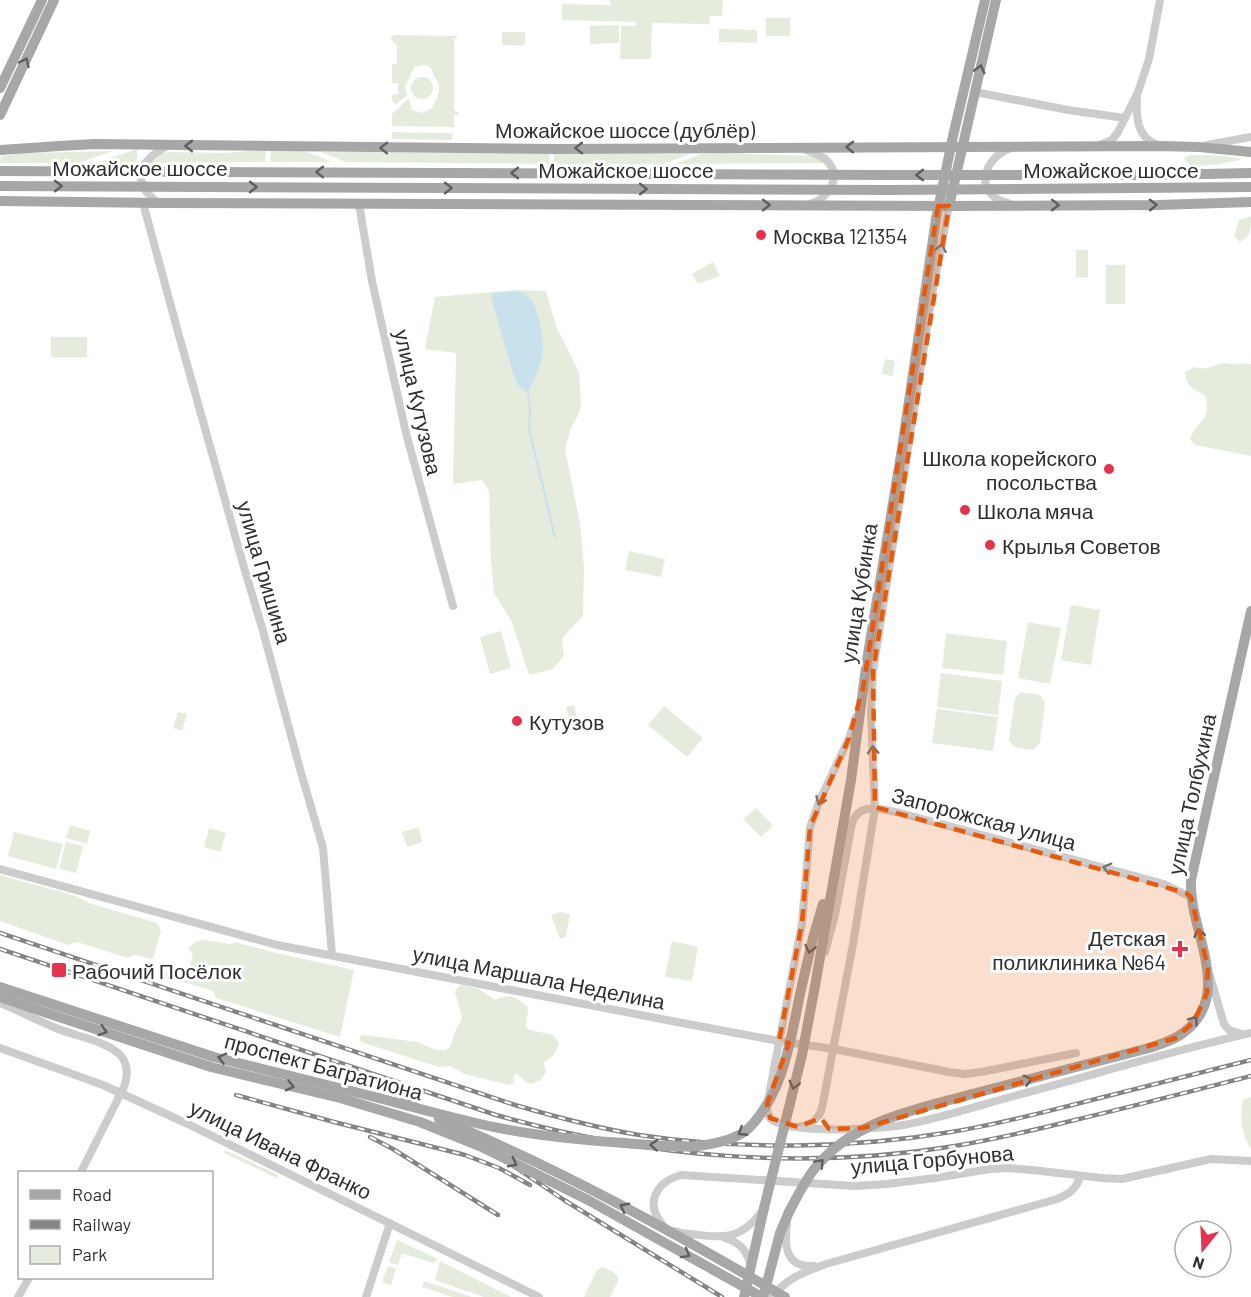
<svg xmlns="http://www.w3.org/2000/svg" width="1251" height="1297" viewBox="0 0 1251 1297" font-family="Barlow,sans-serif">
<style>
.green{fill:#e6ecdd}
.water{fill:#c9e1ec}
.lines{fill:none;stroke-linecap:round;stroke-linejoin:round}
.stream{stroke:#c9e1ec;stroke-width:2}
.minor{stroke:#ccc;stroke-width:8}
.major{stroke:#a7a7a7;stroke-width:10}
.rail-casing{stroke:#848484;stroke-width:4.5}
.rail{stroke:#fff;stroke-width:2;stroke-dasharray:7;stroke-linecap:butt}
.major-bridge{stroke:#a7a7a7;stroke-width:10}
.oneway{stroke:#5f5f5f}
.oneway2{stroke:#767676}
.marked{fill:#e8590c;fill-opacity:0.2;stroke:#e8590c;stroke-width:4.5;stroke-dasharray:12 8;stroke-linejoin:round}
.poi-dot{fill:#e4334e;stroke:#fff;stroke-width:2}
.labels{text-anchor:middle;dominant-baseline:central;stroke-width:6;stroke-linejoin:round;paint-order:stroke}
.street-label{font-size:21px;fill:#2f2f2f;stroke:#fff}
.poi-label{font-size:21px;fill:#2f2f2f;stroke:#fff;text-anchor:start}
</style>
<rect width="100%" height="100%" fill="#fff"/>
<g class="green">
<path d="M609,0H723L722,16H710L709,24L652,23L651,59H620L621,26H636V22L562,20V4L611,5Z"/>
<rect x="766" y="18" width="24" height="18"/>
<path d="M619,25V43L590,44V26Z"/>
<path d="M719,29L757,30V43L719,42Z"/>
<rect x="502" y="32" width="23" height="13"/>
<path d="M394,35L458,36L454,40V110L460,114L454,115V127L392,126V114L409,98L412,110L422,113L432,108C437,99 444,84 434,77C432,66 427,63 416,67L415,66L405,86L407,96L396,104L392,100V95L398,94V83H392V64H397V46L390,38Z"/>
<circle cx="422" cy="88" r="11"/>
<path d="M392,132L453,133L452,140L392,139Z"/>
<path d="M137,149V164H93Z"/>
<path d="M113,151L78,163H0L1,156L23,153Z"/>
<path d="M251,151H266L265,162L148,163L161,153L169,152L224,153Z"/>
<path d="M271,151H305L332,162H270Z"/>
<path d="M321,152L550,153L549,164L346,162Z"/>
<path d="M554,153L691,154L663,164L554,165Z"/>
<path d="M722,153L810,156L817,158L826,163L675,164L701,154Z"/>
<path d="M1191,155C1207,156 1225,154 1240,159V160C1230,162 1194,170 1186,162C1185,161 1185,159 1184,157Z"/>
<path d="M1251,216C1251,230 1251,236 1240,242L1234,236L1239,220Z"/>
<rect x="1076" y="250" width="12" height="27"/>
<path d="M713,262L720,276L698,284L692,274Z"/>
<rect x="1106" y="265" width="19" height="39"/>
<path d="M515,290L546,291L556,326L579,372L581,404L579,413L570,430L565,450L580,523L584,567L583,616L563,637L562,642L564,656L553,669L529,675L511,620L494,593L491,561L489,491L482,480L453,484L456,353L425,349L435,297Z"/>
<rect x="51" y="337" width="36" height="20"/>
<path d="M885,359L895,361L893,376L882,374Z"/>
<path d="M1225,363C1235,366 1242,362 1251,364V456L1195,445L1190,439C1197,420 1212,422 1205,395C1193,389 1186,387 1185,372L1194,367C1208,371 1212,365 1225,363Z"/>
<path d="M629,551L665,559L661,577L625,570Z"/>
<path d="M1071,605L1100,610L1091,665L1061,660Z"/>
<path d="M1028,622L1061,628L1050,684L1018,678Z"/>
<path d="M501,631L511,668L490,674L480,637Z"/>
<path d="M946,633L1007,641L1003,675L942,668Z"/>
<path d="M941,673L1002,681L998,715L937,707Z"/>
<path d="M1021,692L1040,695L1045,703L1040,743L1033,750L1014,747L1009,740L1015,698Z"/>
<path d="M574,705L581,732L573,734L566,707Z"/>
<path d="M664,706L703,738L687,757L648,725Z"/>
<path d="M937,709L998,717L993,751L932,743Z"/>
<path d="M178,712L187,714L182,731L173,728Z"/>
<path d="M756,808L773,826L761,837L743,819Z"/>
<path d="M70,825L90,831L87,844L66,838Z"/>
<path d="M419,827L422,842L407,847L402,832Z"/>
<path d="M209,828L226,833L220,852L204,847Z"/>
<path d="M14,832L63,844L56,869L8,856Z"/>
<path d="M66,842L83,846L76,873L59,869Z"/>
<path d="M0,875L76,896L89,903L157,923L161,931L153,959L134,955L128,958L77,942L68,945L0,921Z"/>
<path d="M561,912L570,914L566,937L560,939L551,915Z"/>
<path d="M204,940L231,944L235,942L276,953L354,970L340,1037L216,998L213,991L164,976L166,970L187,976L193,955L188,948L197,941Z"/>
<path d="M672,941L698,947L692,981L665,977Z"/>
<path d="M461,985L479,989L495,1000C511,993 513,996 527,1006L528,1011L526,1027L530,1030L553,1035L559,1043C556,1053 553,1057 544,1062L546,1072L541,1080L531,1084C524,1082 521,1076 515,1074L513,1078L514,1083L509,1085L464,1074L450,1066L439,1067L361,1042L360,1036L364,1035L417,1042L436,1050H446L450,1047L457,1027L460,1023L462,1018L455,992L457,988Z"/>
<path d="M1251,1097V1149C1242,1137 1239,1114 1243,1100Z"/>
<path d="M225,1150L277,1174L279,1179L224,1153Z"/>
<path d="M397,1240L438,1259L433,1263L402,1253L398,1265L389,1262Z"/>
<path d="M440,1261L511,1297H484L435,1280Z"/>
<path d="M388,1266L396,1269L391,1285L382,1282Z"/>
<path d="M603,1267C625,1277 619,1278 610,1297H584L597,1270L600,1268Z"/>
<path d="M424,1281L472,1297H453L422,1287Z"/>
</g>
<path class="water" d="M516,291C522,292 526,293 529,297C539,306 545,344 542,357C539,370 533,381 528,393L518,385L512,371L491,297L494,293Z"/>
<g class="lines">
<path class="stream" d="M528,393L530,410L529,429L555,537"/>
<g class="minor">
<path d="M975,92L1068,110L1125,118"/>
<path d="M1137,98C1136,118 1137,137 1157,145"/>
<path d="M1100,145L1112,140L1118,132L1138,92L1149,59L1160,0"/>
<path d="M1207,145L1251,137"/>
<path d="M804,149C813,153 823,155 829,163C842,179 827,199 810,204"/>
<path d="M143,203L178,332L243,564L263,631L300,769L323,848L332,955"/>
<path d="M159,203C143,193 133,175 149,159C154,153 162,149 169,145"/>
<path d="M1008,203C973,195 982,158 1011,148"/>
<path d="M359,204L372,281L406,433L453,606"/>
<path d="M856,717L849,738L819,802L810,827L802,923L767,1105C767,1109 767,1114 770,1118C785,1135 881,1129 904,1125C941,1118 977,1106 1014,1096C1093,1075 1171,1051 1251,1033"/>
<path d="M0,869L277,945L693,1025L779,1041L834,1049L949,1072L965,1074L981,1072L1076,1053"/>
<path d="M825,952L835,915L852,823C860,800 886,810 904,814L1131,875L1164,884L1191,897"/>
<path d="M1210,976L1224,1024L1229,1030L1242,1034"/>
<path d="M0,1003C19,1011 37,1020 56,1028C74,1036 108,1041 121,1056C128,1064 128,1077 124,1087L81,1172"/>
<path d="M0,1048L103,1085L190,1125L539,1297"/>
<path d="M798,1127C811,1125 818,1121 822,1108L853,944L875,808L871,714L873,671L933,290L949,206"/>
<path d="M787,1223C784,1245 785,1268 814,1266"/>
<path d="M663,1225C644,1204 656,1182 681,1175L855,1186L887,1184L935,1178L990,1169L1008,1168L1032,1170L1102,1178L1122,1179L1211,1159L1251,1161"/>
<path d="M675,1231L681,1233C717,1236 738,1245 762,1211"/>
<path d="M725,1238C741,1243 747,1251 751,1266"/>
<path d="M18,1297L29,1278"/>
<path d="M366,1297L390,1223"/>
<path d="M772,1297C788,1277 803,1273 826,1264L1057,1199C1069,1194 1077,1189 1080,1176"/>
</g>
<g class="major">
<path d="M0,88L42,0"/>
<path d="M0,115L54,0"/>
<path d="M0,150L59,146L95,144L554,149L1159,146L1199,147L1251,152"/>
<path d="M0,201L160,203L949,206L1158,205L1251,202"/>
<path d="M949,206L996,0"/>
<path d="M802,985L813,938L823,904"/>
<path d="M815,986L851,780L867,660L901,455L936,219L953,136L985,0"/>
<path d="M0,987L214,1057L379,1098"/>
<path d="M0,997L47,1013"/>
<path d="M972,1094L1149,1048C1160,1044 1173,1041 1183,1033C1236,994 1188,930 1191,880L1251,611"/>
<path d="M764,1294L780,1233L789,1212"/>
<path d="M744,1297L764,1208"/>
</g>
<g class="rail-casing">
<g id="rail">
<path d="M0,933L515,1105C556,1117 597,1128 639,1135C740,1150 850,1149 951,1132C996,1125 1040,1113 1084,1102C1139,1088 1195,1074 1251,1060"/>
<path d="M0,949L496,1115C645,1157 802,1171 955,1146C995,1139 1035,1130 1075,1120C1134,1106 1192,1091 1251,1076"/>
<path d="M375,1083L441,1117L564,1200L722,1297"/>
<path d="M236,1095L334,1122L465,1155L499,1168L530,1185"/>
<path d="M370,1137L393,1149L498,1215"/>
</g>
</g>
<use href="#rail" class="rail"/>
<g class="major-bridge">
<path d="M0,171L889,175H1158L1251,173"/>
<path d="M0,186L889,190L1251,187"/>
<path d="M47,1013L211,1067L340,1098L420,1122L482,1147L588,1200L762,1297"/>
<path d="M379,1098C412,1107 446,1116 480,1124C527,1135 577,1140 625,1143C649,1145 674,1148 698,1146C713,1144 738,1139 749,1128C786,1090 791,1034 802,985"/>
<path d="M439,1119C559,1168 673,1232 785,1297"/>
<path d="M764,1208L802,1055L815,986"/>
<path d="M789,1212C797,1197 804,1182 815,1168C854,1120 915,1110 972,1094"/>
</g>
</g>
<defs><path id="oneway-chevron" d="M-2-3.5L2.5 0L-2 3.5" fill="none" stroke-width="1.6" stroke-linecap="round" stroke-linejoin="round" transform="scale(1.5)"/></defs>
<g class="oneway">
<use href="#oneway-chevron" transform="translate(25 62) rotate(-65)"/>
<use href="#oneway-chevron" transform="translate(980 69) rotate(-76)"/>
<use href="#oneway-chevron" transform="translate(189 146) rotate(-180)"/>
<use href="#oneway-chevron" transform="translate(850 147) rotate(-179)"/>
<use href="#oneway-chevron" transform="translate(384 148) rotate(-179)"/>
<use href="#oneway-chevron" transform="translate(579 148) rotate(179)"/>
<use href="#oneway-chevron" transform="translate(320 172) rotate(-180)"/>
<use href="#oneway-chevron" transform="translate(515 173) rotate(-180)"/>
<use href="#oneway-chevron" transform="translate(920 175) rotate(-180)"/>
<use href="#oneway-chevron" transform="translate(58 186)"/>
<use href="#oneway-chevron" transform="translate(253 187)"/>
<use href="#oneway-chevron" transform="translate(448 188)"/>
<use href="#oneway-chevron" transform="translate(643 189)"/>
<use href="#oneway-chevron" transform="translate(766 205)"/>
<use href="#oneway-chevron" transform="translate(1055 205)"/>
<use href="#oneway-chevron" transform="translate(1153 205) rotate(-1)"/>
<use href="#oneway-chevron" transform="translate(1199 933) rotate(-103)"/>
<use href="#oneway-chevron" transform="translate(810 949) rotate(103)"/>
<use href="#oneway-chevron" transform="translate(1194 1020) rotate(-54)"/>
<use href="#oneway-chevron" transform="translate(103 1031) rotate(18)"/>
<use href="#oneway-chevron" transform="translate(222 1058) rotate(-165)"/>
<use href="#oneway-chevron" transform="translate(1028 1080) rotate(-15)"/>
<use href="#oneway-chevron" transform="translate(794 1085) rotate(104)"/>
<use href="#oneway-chevron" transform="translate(290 1086) rotate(14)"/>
<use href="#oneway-chevron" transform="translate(742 1132) rotate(147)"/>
<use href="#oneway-chevron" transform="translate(654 1145) rotate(-177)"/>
<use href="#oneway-chevron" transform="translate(513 1163) rotate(27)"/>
<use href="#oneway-chevron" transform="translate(820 1163) rotate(-47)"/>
<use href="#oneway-chevron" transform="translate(624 1207) rotate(-152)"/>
<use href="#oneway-chevron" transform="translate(686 1254) rotate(29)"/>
</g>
<g class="oneway2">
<use href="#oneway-chevron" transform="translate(941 248) rotate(-79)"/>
<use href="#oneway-chevron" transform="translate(873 750) rotate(-93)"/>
<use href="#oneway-chevron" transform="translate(820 801) rotate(114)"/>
<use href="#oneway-chevron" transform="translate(1107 868) rotate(-165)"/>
</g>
<path class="marked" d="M938,206H949L873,671L875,807L1186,893L1191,897L1208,968L1207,993L1194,1022L1176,1038L863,1128L829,1129L821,1118L798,1127L770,1118L767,1104L789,1043L779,1041L802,923L810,827L849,738L863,688Z"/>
<g class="poi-dot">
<circle cx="761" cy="235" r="6"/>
<circle cx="1109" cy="469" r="6"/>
<circle cx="965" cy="510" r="6"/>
<circle cx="990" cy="545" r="6"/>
<circle cx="517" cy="721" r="6"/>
<path d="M1177 940h6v6h6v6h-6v6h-6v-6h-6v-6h6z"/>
<rect x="51" y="962" width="16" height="16" rx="3"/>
</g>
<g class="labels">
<g class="street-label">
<text x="625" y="129">Можайское шоссе (дублёр)</text>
<text x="140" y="167">Можайское шоссе</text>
<text x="626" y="169">Можайское шоссе</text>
<text x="1111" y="169">Можайское шоссе</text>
<text transform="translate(419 402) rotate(77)">улица Кутузова</text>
<text transform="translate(265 572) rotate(74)">улица Гришина</text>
<text transform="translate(858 593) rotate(-81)">улица Кубинка</text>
<text transform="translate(1191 794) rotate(-78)">улица Толбухина</text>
<text transform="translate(984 818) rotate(15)">Запорожская улица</text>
<text transform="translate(539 977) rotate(11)">улица Маршала Неделина</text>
<text transform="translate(324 1066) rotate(15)">проспект Багратиона</text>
<text transform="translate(281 1149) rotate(26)">улица Ивана Франко</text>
<text transform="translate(932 1159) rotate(-5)">улица Горбунова</text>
</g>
<g class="poi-label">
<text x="773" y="235">Москва 121354</text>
<text x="1097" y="457" text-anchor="end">Школа корейского<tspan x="1097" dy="24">посольства</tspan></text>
<text x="977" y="510">Школа мяча</text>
<text x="1002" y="545">Крылья Советов</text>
<text x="529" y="721">Кутузов</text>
<text x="1166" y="937" text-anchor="end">Детская<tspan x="1166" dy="24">поликлиника №64</tspan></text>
<text x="72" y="970">Рабочий Посёлок</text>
</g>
</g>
<rect x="18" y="1171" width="195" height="108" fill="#ffffff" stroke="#acacac" stroke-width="1.5"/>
<rect x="30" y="1190" width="30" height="9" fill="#a7a7a7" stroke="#acacac" stroke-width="1.5"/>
<text x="72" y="1201" font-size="18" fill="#2f2f2f">Road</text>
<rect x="30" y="1220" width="30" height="9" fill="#848484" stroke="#acacac" stroke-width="1.5"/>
<text x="72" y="1231" font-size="18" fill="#2f2f2f">Railway</text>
<rect x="30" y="1246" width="30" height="18" fill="#e6ecdd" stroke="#acacac" stroke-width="1.5"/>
<text x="72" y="1261" font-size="18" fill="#2f2f2f">Park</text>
<g transform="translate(1203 1249) rotate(198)"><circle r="28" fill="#ffffff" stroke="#acacac" stroke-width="1.5"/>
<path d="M0-4.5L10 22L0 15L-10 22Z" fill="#e4334e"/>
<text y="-9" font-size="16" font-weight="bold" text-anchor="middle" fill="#2f2f2f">N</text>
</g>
</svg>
